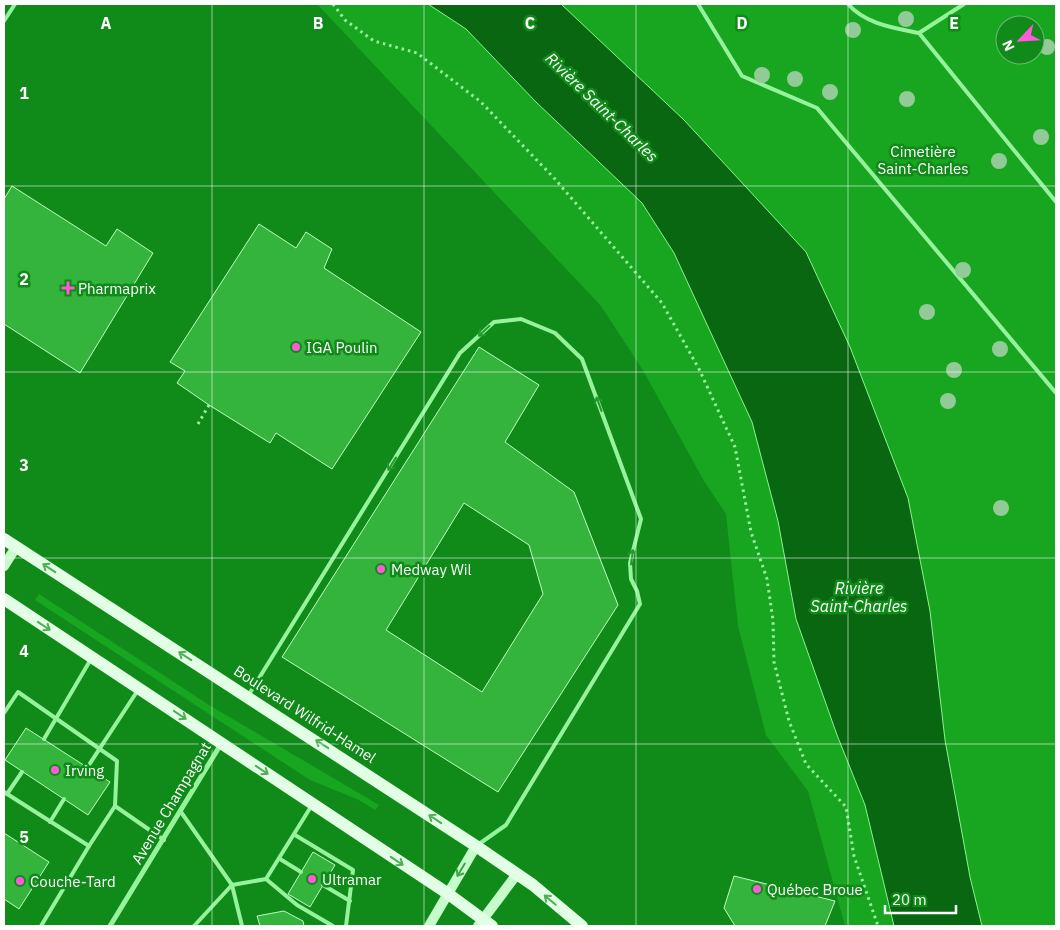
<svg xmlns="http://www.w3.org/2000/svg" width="1060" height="930" viewBox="0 0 1060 930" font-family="'IBM Plex Sans',sans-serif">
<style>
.green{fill:#18a620;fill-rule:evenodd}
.water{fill:#0a6711;stroke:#88f68d}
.building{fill:#34b33d;stroke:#befdc1;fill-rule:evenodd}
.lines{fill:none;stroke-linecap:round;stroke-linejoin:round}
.path{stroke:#97f29c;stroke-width:3;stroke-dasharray:2.5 4;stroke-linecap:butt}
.lane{stroke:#97f29c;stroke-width:4}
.street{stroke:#97f29c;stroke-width:5}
.secondary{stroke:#c5fcca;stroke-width:10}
.primary{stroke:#e2ffe5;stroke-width:12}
.tree{fill:#93cb98}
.oneway{stroke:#249a2d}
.oneway2{stroke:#4fae56}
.oneway3{stroke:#3da745}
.grid{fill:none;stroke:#fff;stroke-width:1;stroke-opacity:0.55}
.poi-dot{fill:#ff58da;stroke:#108b19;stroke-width:2}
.labels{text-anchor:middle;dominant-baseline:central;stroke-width:5;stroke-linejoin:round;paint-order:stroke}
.park-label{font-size:15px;fill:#fff;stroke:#108b19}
.poi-label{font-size:15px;fill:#fff;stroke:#108b19;text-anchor:start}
.street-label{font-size:15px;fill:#fff;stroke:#108b19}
.water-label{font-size:16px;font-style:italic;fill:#fff;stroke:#108b19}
.grid-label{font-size:16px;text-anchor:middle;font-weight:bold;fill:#fff;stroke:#108b19;stroke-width:5;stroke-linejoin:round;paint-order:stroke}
</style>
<rect width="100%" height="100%" fill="#108b19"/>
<g class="green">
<path d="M317,4H428L466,29L536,102L642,203L674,253L752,422L778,521L796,619L837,735L865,805L894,926H845L808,791L766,735L738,626L726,514L704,481L644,372L601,306Z"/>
<path d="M561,4H1056V926H982L970,877L945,740L930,611L908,498L583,26ZM1005,25H1035V55H1005Z"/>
<path d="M39,594L209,705L379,805L375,810L359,800L310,780L35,600Z"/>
</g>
<path class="water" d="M428,4H561L684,120L806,252L850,347L908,498L930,611L945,740L970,877L982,926H894L865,805L837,735L796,619L778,521L752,422L674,253L642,203L536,102L466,29Z"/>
<g class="building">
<path d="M12,186L106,246L117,229L153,253L80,373L4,324V199Z"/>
<path d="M259,224L296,248L306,232L332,249L324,268L421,332L332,469L276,433L270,443L209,405L177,383L185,371L170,362Z"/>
<path d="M479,347L539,385L505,442L574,492L618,605L498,792L282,657ZM464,503L529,545L543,594L482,692L386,630Z"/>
<path d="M26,728L110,782L88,815L5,760Z"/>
<path d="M4,833L49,862L19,909L4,899Z"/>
<path d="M313,852L335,865L310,907L288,894Z"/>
<path d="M734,876L835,901L825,926H735L724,908Z"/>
<path d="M284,911L303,921L304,926H260L257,916Z"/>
</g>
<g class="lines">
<g class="path">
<path d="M333,4L345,20L374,41L417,53L481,102L554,178L662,303L699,369L735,447L751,532L767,579L773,620L774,662L789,721L806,764L846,807L854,856L878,926"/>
<path d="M198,424L209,405"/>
</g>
<g class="lane">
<path d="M698,4L742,76L817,108L1056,393"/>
<path d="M848,4C865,24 895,28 919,33L1056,202"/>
<path d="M4,21L15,4"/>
<path d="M919,33L964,4"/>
<path d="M248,696L460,353L494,322L521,319L555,333L582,359L641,519L630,563L631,579L637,591L640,604L506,825L479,844"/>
<path d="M4,713L18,692L117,761L115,806"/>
<path d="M44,739L91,659"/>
<path d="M87,768L138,690"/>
<path d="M4,792L89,846L41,926"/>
<path d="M7,794L22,772"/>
<path d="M181,812L232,885L266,879L312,805"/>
<path d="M50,822L64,799"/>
<path d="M295,835L353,870L346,926"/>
<path d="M89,846L115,806L164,840"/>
<path d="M280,859L301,872"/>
<path d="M266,879L297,905L333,926"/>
<path d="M232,885L242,926"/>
<path d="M323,885L350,901"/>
<path d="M194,926L232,885"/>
</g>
<path class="street" d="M110,926L221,744"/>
<g class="secondary">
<path d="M4,566L16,547"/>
<path d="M429,926L476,846"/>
<path d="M478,926L517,874"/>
</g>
<g class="primary">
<path d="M4,539L476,846L533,885L582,926"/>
<path d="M4,599L447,893L492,926"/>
</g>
</g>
<g class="tree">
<circle cx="906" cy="19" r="8"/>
<circle cx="853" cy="30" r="8"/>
<circle cx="1047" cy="47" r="8"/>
<circle cx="762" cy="75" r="8"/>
<circle cx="795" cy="79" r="8"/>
<circle cx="830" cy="92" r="8"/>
<circle cx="907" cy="99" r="8"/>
<circle cx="1041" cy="137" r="8"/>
<circle cx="999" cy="161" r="8"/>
<circle cx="963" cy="270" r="8"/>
<circle cx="927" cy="312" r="8"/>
<circle cx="1000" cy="349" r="8"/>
<circle cx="954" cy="370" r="8"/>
<circle cx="948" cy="401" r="8"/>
<circle cx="1001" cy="508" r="8"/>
</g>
<defs><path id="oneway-shaft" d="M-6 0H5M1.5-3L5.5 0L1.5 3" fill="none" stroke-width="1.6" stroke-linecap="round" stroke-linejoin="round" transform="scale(1.25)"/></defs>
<g class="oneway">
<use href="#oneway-shaft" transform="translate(484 331) rotate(137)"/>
<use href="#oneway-shaft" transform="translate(599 404) rotate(-110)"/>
<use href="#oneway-shaft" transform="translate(392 464) rotate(122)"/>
<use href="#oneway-shaft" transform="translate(632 557) rotate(-82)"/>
</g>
<g class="oneway2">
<use href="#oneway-shaft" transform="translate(49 568) rotate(-147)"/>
<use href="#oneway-shaft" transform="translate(44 626) rotate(34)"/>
<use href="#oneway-shaft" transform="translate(185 656) rotate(-147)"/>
<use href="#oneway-shaft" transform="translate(180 715) rotate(34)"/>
<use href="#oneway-shaft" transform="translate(322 744) rotate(-147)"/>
<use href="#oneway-shaft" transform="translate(262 770) rotate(34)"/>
<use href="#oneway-shaft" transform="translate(435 819) rotate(-146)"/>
<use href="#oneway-shaft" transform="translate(397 861) rotate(34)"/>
<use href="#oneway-shaft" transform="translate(550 900) rotate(-140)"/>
</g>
<use class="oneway3" href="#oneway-shaft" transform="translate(461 870) rotate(121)"/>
<path class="grid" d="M212,4V926M424,4V926M636,4V926M848,4V926M4,186H1056M4,372H1056M4,558H1056M4,744H1056"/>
<g class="poi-dot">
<path d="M65.5 280.5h5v5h5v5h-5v5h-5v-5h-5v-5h5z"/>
<circle cx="296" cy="347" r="5"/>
<circle cx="381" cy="569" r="5"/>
<circle cx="55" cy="770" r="5"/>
<circle cx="312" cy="879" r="5"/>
<circle cx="20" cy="881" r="5"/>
<circle cx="757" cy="889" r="5"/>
</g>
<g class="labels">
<g class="park-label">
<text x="923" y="151">Cimetière<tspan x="923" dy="17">Saint-Charles</tspan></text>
</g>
<g class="poi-label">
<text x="78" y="288">Pharmaprix</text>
<text x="306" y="347">IGA Poulin</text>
<text x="391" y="569">Medway Wil</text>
<text x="65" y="770">Irving</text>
<text x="322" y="879">Ultramar</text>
<text x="30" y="881">Couche-Tard</text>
<text x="767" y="889">Québec Broue</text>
</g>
<g class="street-label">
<text transform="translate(305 714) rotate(33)">Boulevard Wilfrid-Hamel</text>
<text transform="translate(171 803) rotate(-59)">Avenue Champagnat</text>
</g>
<g class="water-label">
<text transform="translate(602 107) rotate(44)">Rivière Saint-Charles</text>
<text x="859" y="588">Rivière<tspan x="859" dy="18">Saint-Charles</tspan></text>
</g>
</g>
<g class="grid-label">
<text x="106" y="29">A</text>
<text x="318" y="29">B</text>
<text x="530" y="29">C</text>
<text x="742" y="29">D</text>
<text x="954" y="29">E</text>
<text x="24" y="99">1</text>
<text x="24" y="285">2</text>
<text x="24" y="471">3</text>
<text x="24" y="657">4</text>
<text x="24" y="843">5</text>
</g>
<rect width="1060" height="930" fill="none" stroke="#ffffff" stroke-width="10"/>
<g transform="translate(1020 40) rotate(245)"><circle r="24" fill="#108b19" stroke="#70b975"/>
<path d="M0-4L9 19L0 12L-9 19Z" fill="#ff58da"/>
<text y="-8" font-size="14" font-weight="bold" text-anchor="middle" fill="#ffffff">N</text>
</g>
<path d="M885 905v8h71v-8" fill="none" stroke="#ffffff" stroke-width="2.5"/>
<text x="892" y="905" font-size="15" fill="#ffffff" stroke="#108b19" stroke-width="4" paint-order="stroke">20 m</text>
</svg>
